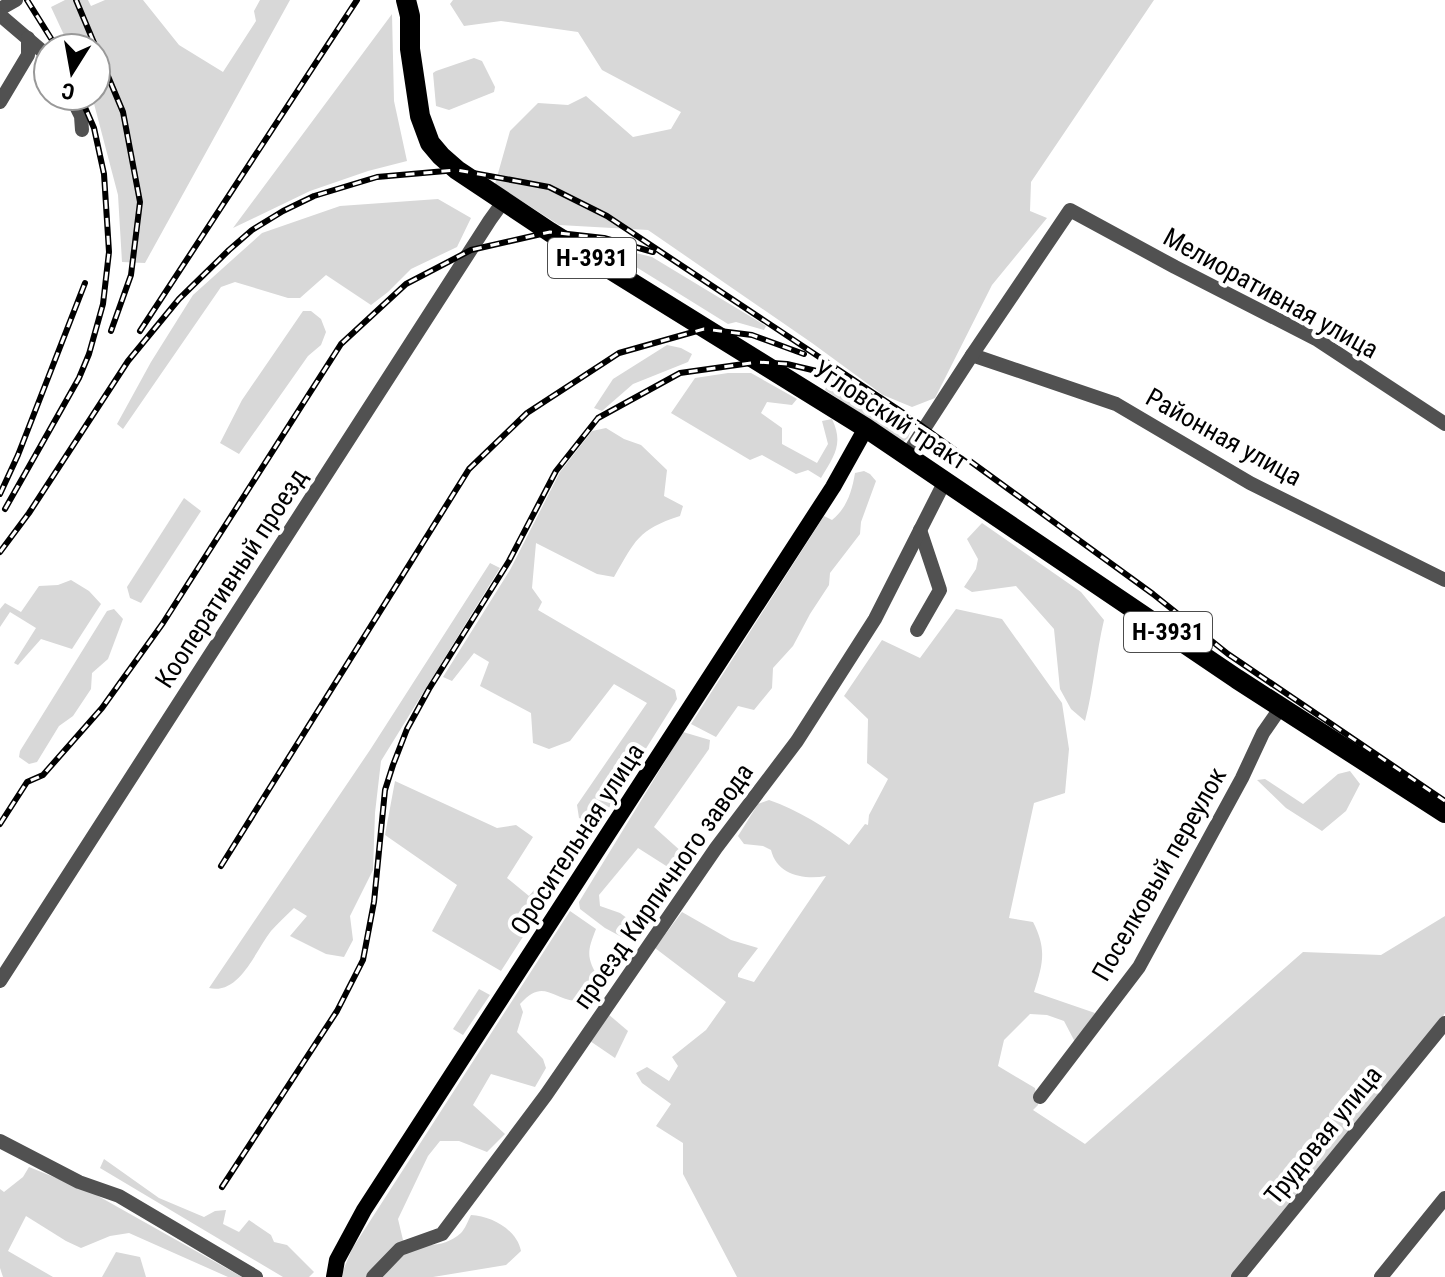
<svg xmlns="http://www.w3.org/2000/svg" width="1445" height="1277" viewBox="0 0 1445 1277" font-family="'Roboto Condensed',sans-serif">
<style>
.green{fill:#d8d8d8}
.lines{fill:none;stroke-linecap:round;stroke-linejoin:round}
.minor{stroke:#515151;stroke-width:14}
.major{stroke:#000;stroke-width:16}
.highway{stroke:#000;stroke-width:20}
.rail-casing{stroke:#000;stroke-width:6}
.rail{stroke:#fff;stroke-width:3;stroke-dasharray:9;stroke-linecap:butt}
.labels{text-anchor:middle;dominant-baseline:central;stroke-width:8;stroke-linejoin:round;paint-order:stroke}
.shield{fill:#fff;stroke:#4c4c4c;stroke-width:2}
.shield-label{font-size:24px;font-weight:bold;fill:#000}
.street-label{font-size:26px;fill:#000;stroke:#fff}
</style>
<rect width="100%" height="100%" fill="#fff"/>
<g class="green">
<path d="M65,0H88L91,6L105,0H143L179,45L223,72L256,21L254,11L260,0H290L145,263L122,262L118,195L92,96H96V48H70L51,7Z"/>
<path d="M453,0H1154L1031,182L1030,211L1047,218L992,285L935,398L912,407L883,395L812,343L648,230L559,225L495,184L510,131L538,103L568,105L586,96L633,137L671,129L681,112L602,70L578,32L501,21L464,26L450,4Z"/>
<path d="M392,14L394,101L407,161L368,171L310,191L233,228Z"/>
<path d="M474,58L482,61L495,87L494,92L449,110L436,106L433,73L436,71Z"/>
<path d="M438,199L471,218L457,247L411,269L388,292L371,305L326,275L300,298H288L235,282L221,287L123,429L117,424L151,362L193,295L262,233L340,206Z"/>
<path d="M599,244L652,257L766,326L764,330L736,322L728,324Z"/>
<path d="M303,311H311L321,319L326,332L321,345L308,356L239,454L220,443L242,400Z"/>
<path d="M667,345L681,348L692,354L688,362L633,384L602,411L594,408L613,379Z"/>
<path d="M728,373H751L797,399L792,405L767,402L761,413L782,428V444L817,463L828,444L822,421L832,419C844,444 834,456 821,478L808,470L796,474L762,455L750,460L671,413L695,378Z"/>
<path d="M834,382C859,400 887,411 912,428L908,438L898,446L852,408L825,390L827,385Z"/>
<path d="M606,428L624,439L641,445L667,470L664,496L683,506L680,516C637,530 636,540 614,577L597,574L536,543L532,588L542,602L538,610L675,690L677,699L602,819L590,822L579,818L577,805L647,703L614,684L570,741L549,749L533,743L531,713L480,686L489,662L474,653L452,681L443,677L510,570L560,472L592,431Z"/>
<path d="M864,471L870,474L876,481L861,522L860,534L830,573L829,585L810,614L793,646L773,668L772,688L754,710L738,706L716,737L691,724L824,516L832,520C847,508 852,491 855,473Z"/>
<path d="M184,498L201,511L141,603L130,598L127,587Z"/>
<path d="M982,523L1081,592L1104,620C1096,653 1094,687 1085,721L1071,709L1060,689L1054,629L1016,586L972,592L964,587L976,569L978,559L967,539Z"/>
<path d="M490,563L500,568L381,761L375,813L373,870L350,916L353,940L344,957L326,954L290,936L307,916L294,908C286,916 278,923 271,931C255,951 240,995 209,988L370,750Z"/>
<path d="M71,580L89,591L101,604L72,649L41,639L18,665L14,663L36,628L10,612L0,627V609L5,603L21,612L39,586L58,585Z"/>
<path d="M114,609L123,619L108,659L92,673L91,689L73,716L59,726L37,762L29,764L19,757L20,751L107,611Z"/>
<path d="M956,609L1002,619L1062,703L1069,749L1065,793L1034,803L1009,918L1033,922C1047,949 1043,964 1034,992L1095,1013L1075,1042L1064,1021L1047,1015L1030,1014L1004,1040L998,1066L1035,1088L1038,1105L1033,1110L1085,1144L1303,952L1381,955L1445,916V1013L1424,1050L1232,1277H737L683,1174V1143L656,1126L671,1104L642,1083L636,1073L647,1067L669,1081L678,1066L672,1057L706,1030L726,1002L655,948L682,912L731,940L758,948L738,974V977L754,982L826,876C804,880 777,875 771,850L763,846L744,844L738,836L758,804L769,800C798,810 825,827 849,845L865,824L868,825L869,815L888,779L867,763L868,719L844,696L882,640L920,658Z"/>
<path d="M683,732L710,740L709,749L654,827L693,862L682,876L638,848L599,895L600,906L620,913L643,930L636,942H631L605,928L580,909L579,902Z"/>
<path d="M1350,771L1360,784L1346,811L1322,831L1286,808L1257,780L1265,779L1303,804L1338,774Z"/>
<path d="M395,781L497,828L516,825L533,837L507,878L529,896L554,866L564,873L501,971L432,931L457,885L385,835Z"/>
<path d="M570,911L596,929C586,954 587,958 600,981L595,997C589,999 582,1002 575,1001C549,997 543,979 520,1004L523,1012L517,1032L543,1059L546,1068L535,1087L491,1074L473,1105L505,1134L487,1152L459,1141H440L428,1156L398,1219L403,1240C423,1247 444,1248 461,1233C465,1229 468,1221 471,1215C492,1216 517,1230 521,1251L506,1265L433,1277H343L342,1273L352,1249Z"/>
<path d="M479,989L490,995L463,1035L453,1029Z"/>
<path d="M608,1014L628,1031L615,1058L590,1041Z"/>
<path d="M104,1159L159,1198L204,1217L215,1211L226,1210L223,1224L239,1232L249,1220L271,1235L274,1242L287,1245L314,1272L309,1277H283L100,1168Z"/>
<path d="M29,1167L91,1192L242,1277H228L129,1233L110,1236L81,1248L66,1241L26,1216L8,1251L53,1277H3L0,1268V1189L4,1192L23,1177Z"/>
<path d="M116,1252L140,1257L146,1277H102Z"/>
</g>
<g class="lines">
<g class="minor">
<path d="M0,9L16,0"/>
<path d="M0,15L48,56"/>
<path d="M71,96L81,116L82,130"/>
<path d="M0,102L28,55V38"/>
<path d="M972,355L1116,404L1250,483L1445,580"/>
<path d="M907,455L972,355L1070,210L1175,267L1316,339L1445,424"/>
<path d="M917,630L940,590L920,530"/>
<path d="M0,981L490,220L503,202"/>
<path d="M1040,1097L1139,967L1242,778L1263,733L1281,707"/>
<path d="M0,1141L79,1182L119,1196L256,1277"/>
<path d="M373,1277L400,1249L442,1234L546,1095L716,848L797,741L875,619L945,481"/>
<path d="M1238,1277L1445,1023"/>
<path d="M1381,1277L1445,1198"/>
</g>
<path class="major" d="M334,1277L337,1260L364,1210L833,487L866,428"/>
<path class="highway" d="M406,0L410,16V49L420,116L430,143L441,156L457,170L550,232L866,428L1237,679L1445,813"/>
<g class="rail-casing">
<g id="rail">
<path d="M27,0L57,48"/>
<path d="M76,0L123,112L140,202L131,275L111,331"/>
<path d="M140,331L357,0"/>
<path d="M0,494L18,455L85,283"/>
<path d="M5,509L79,378L89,354L103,304L109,252L104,174L94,128L80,96"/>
<path d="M0,552L29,513L128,361L179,299L229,250L252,230L283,211L314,196L377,177L457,170L549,187L607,216L908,416L1153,594L1228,654L1445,801"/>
<path d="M0,824L27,782L43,775L102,708L163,623L341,344L406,284L471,250L550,232L604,238L653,252"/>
<path d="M221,866L469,469L527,413L619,353L704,329L752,335L804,354"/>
<path d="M222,1187L337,1011L363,960L374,902L385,790L393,765L407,729L429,689L509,561L556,471L598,418L680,373L758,362L787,364L825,373L840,381"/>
</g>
</g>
<use href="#rail" class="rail"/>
</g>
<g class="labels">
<g class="shield">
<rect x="548" y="238" width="88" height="40" rx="6"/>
<rect x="1124" y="612" width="88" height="40" rx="6"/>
</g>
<g class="shield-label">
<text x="592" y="258">Н-3931</text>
<text x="1168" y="632">Н-3931</text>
</g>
<g class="street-label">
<text transform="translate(1271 293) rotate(29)">Мелиоративная улица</text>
<text transform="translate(891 415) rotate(33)">Угловский тракт</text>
<text transform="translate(1224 437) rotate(29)">Районная улица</text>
<text transform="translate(231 578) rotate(-57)">Кооперативный проезд</text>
<text transform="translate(577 839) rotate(-57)">Оросительная улица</text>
<text transform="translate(1159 874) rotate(-60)">Поселковый переулок</text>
<text transform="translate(663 886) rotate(-55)">проезд Кирпичного завода</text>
<text transform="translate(1323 1135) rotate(-51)">Трудовая улица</text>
</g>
</g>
<g transform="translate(72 72) rotate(191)"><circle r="38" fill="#ffffff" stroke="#999999" stroke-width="2"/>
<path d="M0-6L14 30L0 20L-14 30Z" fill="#000000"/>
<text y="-12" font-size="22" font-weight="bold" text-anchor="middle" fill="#000000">С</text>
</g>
</svg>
